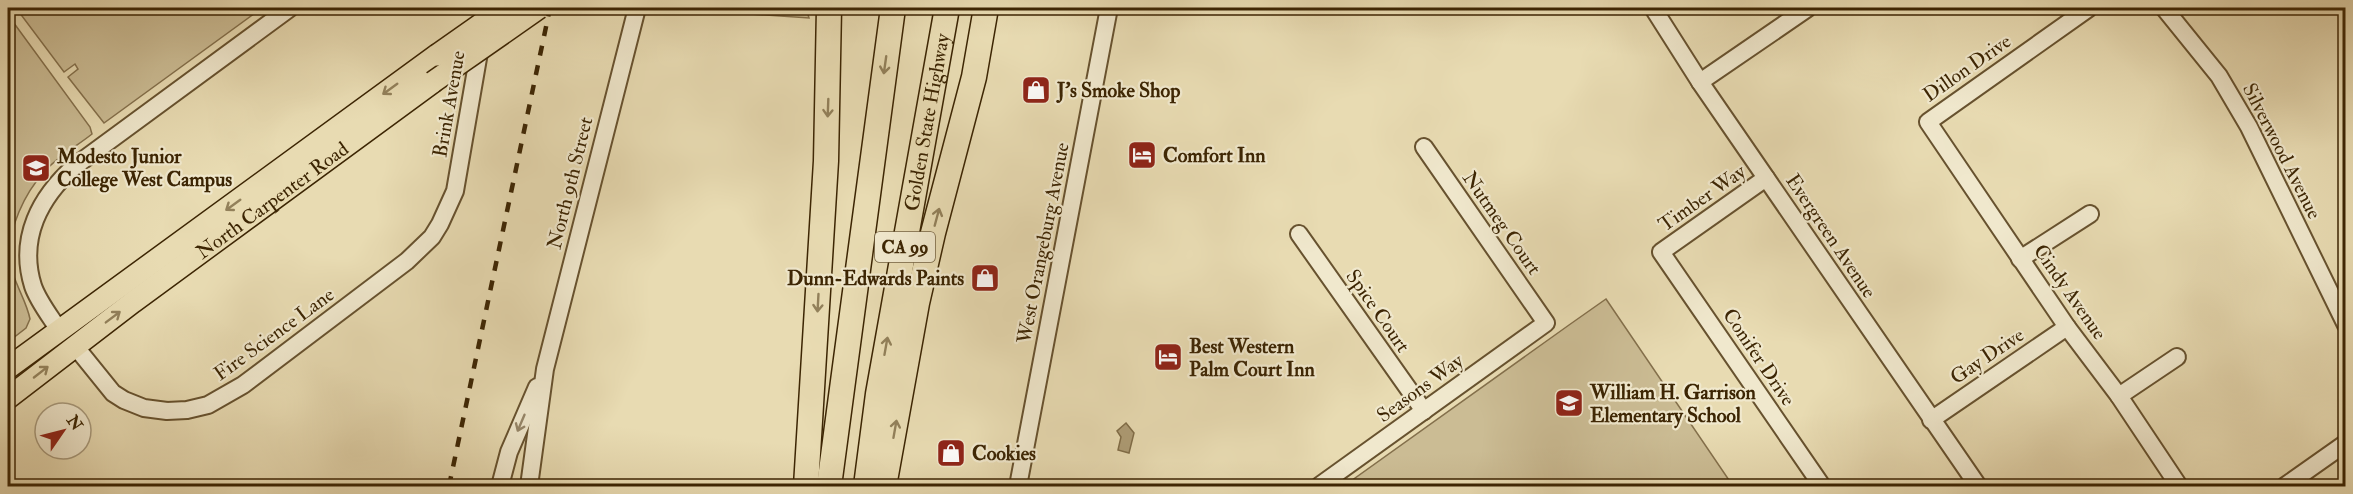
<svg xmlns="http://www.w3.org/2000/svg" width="2353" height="494" viewBox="0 0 2353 494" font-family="'IM FELL Double Pica',serif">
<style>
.green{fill:#cbbc94;stroke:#84704c;stroke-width:1.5}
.water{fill:#ae9d76;stroke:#806d48;stroke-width:1.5}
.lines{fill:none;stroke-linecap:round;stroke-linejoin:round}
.minor-casing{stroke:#67522f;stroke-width:20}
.major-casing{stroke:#3c2503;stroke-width:24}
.highway-casing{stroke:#3c2503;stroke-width:27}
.minor{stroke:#f0e8cd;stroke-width:16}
.major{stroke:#e8dbb2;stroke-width:21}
.highway{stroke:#e8dbb2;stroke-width:24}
.rail{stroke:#3c2503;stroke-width:4.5;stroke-dasharray:10 10;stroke-linecap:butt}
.major-bridge-casing{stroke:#3c2503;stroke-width:24;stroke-linecap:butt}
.major-bridge{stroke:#e8dbb2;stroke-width:21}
.oneway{stroke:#92805a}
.oneway2{stroke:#968668}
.labels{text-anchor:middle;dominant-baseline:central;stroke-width:4.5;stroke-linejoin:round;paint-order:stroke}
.shield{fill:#f0e8cd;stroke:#726040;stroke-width:1.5}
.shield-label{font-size:18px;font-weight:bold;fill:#3c2503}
.street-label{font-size:20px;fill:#3c2503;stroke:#f0e8cd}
.poi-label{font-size:20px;font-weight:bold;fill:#3c2503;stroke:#f0e8cd;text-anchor:start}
</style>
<rect width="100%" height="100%" fill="#e8dbb2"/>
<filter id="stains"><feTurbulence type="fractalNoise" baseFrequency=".00333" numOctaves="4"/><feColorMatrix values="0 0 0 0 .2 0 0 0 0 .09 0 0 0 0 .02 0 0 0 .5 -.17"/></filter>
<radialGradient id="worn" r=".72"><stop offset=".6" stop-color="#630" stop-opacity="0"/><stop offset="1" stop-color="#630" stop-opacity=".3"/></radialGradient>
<g class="green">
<path d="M16,8H262L104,123L68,77L78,69L75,64L64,72Z"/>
<path d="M665,8H806L809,18Z"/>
<path d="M8,15L90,127L92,134C77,146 57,157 44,172C25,193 8,228 10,257C11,280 26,298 30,319L26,328L8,342Z"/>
<path d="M1606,299L1733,486H1344L1569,325Z"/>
</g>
<path class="water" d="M1126,423L1134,433L1129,453L1118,450L1121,437L1117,431Z"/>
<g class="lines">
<g class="minor-casing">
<g id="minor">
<path d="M1653,8L1700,82L1978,486"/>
<path d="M2089,8L1928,122L2067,327L2119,396L2179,486"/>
<path d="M2164,8L2219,76L2249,127L2346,325"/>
<path d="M1700,82L1808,8"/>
<path d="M1766,178L1661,252L1822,486"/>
<path d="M1299,234L1424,411"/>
<path d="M2020,259L2090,214"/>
<path d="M59,330C50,316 38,301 33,286C18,238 40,197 75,166L290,8"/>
<path d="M75,346L113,393L124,400L144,408L167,411L187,410L208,405L243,385L407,261L432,237L440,224L455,191L481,41"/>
<path d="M2119,396L2177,357"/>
<path d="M1931,420L2067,327"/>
<path d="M500,486L509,452L537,387"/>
<path d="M529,486L545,369L637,8"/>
<path d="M1018,486L1109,8"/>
<path d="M1319,486L1546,323L1424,147"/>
<path d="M2285,486L2346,443"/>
</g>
</g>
<g class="major-casing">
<g id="major">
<path d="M8,368L437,55"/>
<path id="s1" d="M8,398L133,302L433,82"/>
</g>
</g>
<g class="highway-casing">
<g id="highway">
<path d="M806,486L826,161L829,8"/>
<path d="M829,486L893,8"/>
<path id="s2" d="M866,486L878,394L947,8"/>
<path d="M884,486L917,303L933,233L974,77L986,8"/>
</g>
</g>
<use href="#minor" class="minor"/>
<use href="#major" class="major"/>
<use href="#highway" class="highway"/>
<path class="rail" d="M449,486L550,8"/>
<g class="major-bridge-casing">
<g id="major-bridge">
<path d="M437,55L504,8"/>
<path d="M433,82L539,8"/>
</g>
</g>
<use href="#major-bridge" class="major-bridge"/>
</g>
<defs><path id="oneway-shaft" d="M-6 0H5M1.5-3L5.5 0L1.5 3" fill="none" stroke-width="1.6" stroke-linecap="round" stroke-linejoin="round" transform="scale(1.5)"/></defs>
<g class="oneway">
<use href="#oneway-shaft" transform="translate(885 65) rotate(98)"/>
<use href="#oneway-shaft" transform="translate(390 89) rotate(144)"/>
<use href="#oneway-shaft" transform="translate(828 108) rotate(92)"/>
<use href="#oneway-shaft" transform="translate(233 205) rotate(144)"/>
<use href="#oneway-shaft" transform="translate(937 217) rotate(-75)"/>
<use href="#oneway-shaft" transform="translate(818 303) rotate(93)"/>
<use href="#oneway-shaft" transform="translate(113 317) rotate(-37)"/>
<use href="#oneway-shaft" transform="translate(886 346) rotate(-80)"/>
<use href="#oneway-shaft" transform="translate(41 372) rotate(-38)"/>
<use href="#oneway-shaft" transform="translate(895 429) rotate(-80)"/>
</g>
<use class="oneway2" href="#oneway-shaft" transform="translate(521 423) rotate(113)"/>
<defs>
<g id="shop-square" transform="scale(1.5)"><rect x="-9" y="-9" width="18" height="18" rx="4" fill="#8f2418" stroke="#f0e8cd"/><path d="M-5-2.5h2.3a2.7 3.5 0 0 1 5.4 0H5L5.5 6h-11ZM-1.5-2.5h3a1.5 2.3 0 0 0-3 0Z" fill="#fff"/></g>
<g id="hotel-square" transform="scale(1.5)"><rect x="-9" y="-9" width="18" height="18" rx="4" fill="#8f2418" stroke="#f0e8cd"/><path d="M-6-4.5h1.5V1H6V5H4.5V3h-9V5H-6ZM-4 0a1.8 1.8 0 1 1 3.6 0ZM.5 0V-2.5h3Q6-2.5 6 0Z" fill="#fff"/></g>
<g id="university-square" transform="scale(1.5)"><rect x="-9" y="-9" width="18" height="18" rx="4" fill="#8f2418" stroke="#f0e8cd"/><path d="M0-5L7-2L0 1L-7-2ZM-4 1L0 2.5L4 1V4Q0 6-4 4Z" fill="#fff"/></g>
<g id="school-square" transform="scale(1.5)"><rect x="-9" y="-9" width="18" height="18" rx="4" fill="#8f2418" stroke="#f0e8cd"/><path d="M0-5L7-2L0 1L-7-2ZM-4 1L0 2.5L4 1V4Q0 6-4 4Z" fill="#fff"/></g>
</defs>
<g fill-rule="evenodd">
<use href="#shop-square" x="1036" y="90"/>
<use href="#hotel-square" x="1142" y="155"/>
<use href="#university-square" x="36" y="168"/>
<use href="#shop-square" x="985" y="278"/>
<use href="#hotel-square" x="1168" y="357"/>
<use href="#school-square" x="1569" y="403"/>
<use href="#shop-square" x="951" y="453"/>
</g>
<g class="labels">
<rect class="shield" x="875" y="232" width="60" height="30" rx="4.5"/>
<g class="shield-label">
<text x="905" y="247">CA 99</text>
</g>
<g class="street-label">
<text transform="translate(1967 68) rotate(-35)">Dillon Drive</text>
<text transform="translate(449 104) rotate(-80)">Brink Avenue</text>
<text stroke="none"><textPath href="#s2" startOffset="369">Golden State Highway</textPath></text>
<text transform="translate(2282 151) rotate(63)">Silverwood Avenue</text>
<text transform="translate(570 183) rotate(-76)">North 9th Street</text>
<text transform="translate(1702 198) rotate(-35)">Timber Way</text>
<text stroke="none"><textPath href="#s1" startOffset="330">North Carpenter Road</textPath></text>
<text transform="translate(1502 223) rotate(55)">Nutmeg Court</text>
<text transform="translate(1831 236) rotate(56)">Evergreen Avenue</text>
<text transform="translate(1043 243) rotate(-79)">West Orangeburg Avenue</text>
<text transform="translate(2070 292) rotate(55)">Cindy Avenue</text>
<text transform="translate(1378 311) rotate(55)">Spice Court</text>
<text transform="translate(274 334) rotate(-36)">Fire Science Lane</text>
<text transform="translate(1987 356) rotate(-34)">Gay Drive</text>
<text transform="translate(1759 357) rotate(56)">Conifer Drive</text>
<text transform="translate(1420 388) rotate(-36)">Seasons Way</text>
</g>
<g class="poi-label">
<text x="1057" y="90">J's Smoke Shop</text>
<text x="1163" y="155">Comfort Inn</text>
<text x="57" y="156">Modesto Junior<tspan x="57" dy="23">College West Campus</tspan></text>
<text x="964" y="278" text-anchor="end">Dunn-Edwards Paints</text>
<text x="1189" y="346">Best Western<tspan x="1189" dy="23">Palm Court Inn</tspan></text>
<text x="1590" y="392">William H. Garrison<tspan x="1590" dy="23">Elementary School</tspan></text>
<text x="972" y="453">Cookies</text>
</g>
</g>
<rect width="2353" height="494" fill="none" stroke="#e8dbb2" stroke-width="30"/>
<rect x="9" y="9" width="2335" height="476" fill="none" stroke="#3c2503" stroke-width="3"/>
<rect x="15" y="15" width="2323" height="464" fill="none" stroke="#3c2503" stroke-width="1.5"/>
<g transform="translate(63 431) rotate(55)"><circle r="28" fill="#f0e8cd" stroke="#a89a7c" stroke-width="1.5"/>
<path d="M0-4.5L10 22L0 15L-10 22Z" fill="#8f2418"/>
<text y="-9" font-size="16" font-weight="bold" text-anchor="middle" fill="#3c2503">N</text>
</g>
<rect width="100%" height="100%" filter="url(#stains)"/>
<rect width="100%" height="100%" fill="url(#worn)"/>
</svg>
